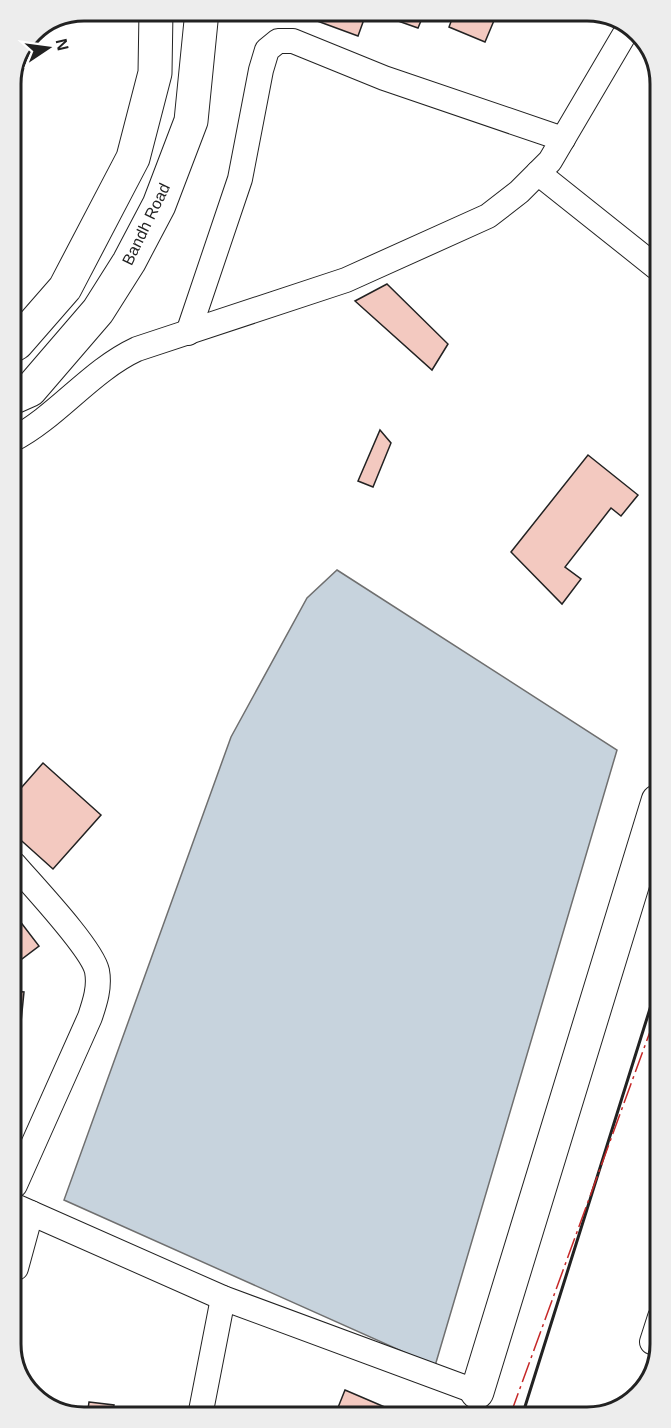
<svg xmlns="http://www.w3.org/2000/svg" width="671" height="1428" viewBox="0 0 671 1428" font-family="Helvetica,sans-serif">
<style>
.water{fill:#c7d3dd;stroke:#6f6f6f;stroke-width:1.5}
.building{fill:#f3c9c0;stroke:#222;stroke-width:1.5}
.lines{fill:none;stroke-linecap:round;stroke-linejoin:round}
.street-casing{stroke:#222;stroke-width:26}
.secondary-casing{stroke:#222;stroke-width:35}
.street{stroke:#fff;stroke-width:24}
.secondary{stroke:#fff;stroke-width:33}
.wall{stroke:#222;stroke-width:3}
.power{stroke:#c62828;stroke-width:1.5;stroke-dasharray:21 4.5 3 4.5;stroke-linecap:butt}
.labels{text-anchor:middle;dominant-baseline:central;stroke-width:4.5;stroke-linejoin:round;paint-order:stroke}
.street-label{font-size:16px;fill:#222;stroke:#fff}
.rim{fill:none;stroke:#222;stroke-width:3}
</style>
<rect width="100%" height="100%" fill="#fff"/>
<path class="water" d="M337,570L617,750L435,1366L64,1200L231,737L307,598Z"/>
<g class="building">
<path d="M290,11H367L358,36Z"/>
<path d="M386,11H425L418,28L384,16Z"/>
<path d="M455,11H498L485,42L449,27Z"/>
<path d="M387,284L448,344L432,370L355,301Z"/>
<path d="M380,430L391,443L373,487L358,481Z"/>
<path d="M588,455L638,495L621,516L611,508L565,567L581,579L562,604L511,552Z"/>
<path d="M43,763L101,815L53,869L14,834V796Z"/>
<path d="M16,916L39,946L14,965V917Z"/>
<path d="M14,991L24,992L21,1022L15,1021Z"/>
<path d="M345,1390L401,1414L349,1415L337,1410Z"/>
<path d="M89,1402L114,1405L112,1417H87Z"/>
</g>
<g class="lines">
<g class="street-casing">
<g id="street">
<path d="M538,173L656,267"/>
<path d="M188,333L240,179L261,70L267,50L278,41H293L384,78L563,139"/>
<path d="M12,440C58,416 90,371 137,349L346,280L488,216L519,192L550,161L630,25"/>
<path d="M14,864C32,885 92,948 97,971C100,987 95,1002 90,1017L15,1185"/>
<path d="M15,1206L223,1298L477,1392"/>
<path d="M16,1268L31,1213"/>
<path d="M660,1345L652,1342L660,1317"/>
<path d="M200,1416L223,1298"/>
</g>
</g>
<g class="secondary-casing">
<g id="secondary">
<path d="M12,346L17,343L65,288L133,158L155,73L156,11"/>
<path d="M12,398L30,390L98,311L129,262L159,205L191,121L202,11"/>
<path d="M477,1392L658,801"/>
</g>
</g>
<use href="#street" class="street"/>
<use href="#secondary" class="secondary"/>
<path class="wall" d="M523,1413L659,980"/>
<path class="power" d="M511,1413L659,1007"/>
</g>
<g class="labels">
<g class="street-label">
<text transform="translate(146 224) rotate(-64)">Bandh Road</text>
</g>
</g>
<path d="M0 0H671V1428H0ZM84 21H587A63 63 0 0 1 650 84V1344A63 63 0 0 1 587 1407H84A63 63 0 0 1 21 1344V84A63 63 0 0 1 84 21Z" fill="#ededed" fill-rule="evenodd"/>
<path class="rim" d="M84 21H587A63 63 0 0 1 650 84V1344A63 63 0 0 1 587 1407H84A63 63 0 0 1 21 1344V84A63 63 0 0 1 84 21Z"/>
<g transform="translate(48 48) rotate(77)" stroke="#ffffff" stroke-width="4.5" paint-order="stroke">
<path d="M0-4.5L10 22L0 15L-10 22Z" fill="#222222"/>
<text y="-9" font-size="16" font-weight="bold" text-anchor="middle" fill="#222222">N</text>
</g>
</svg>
